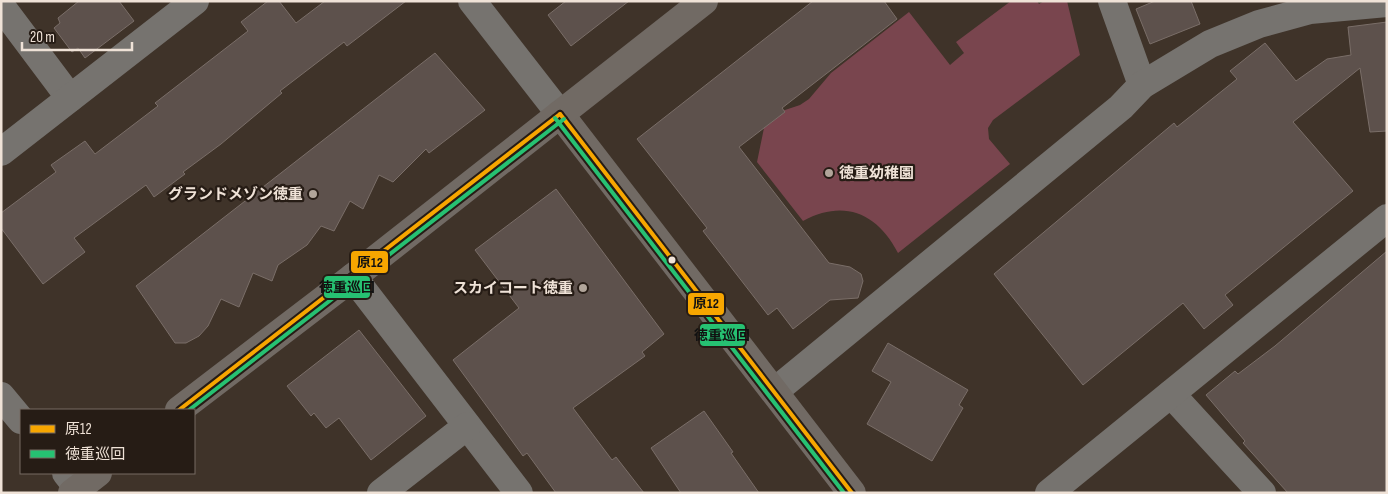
<svg xmlns="http://www.w3.org/2000/svg" width="1388" height="494" viewBox="0 0 1388 494" font-family="'Sofia Sans Condensed','Noto Sans JP',sans-serif">
<style>
.garden{fill:#79454e}
.building{fill:#5d514c;stroke:#7a6e68}
.lines{fill:none;stroke-linecap:round;stroke-linejoin:round}
.street{stroke:#76736f;stroke-width:28}
.secondary{stroke:#716a64;stroke-width:28}
.bus-1-casing{stroke:#261c15;stroke-width:8}
.bus-2-casing{stroke:#261c15;stroke-width:8}
.bus-1{stroke:#f7a600;stroke-width:4}
.bus-2{stroke:#26c172;stroke-width:4}
.poi-dot{fill:#b1a59a;stroke:#261c15;stroke-width:2}
.bus-dot{fill:#efe2d7;stroke:#261c15;stroke-width:2}
.labels{text-anchor:middle;dominant-baseline:central;stroke-width:4.5;stroke-linejoin:round;paint-order:stroke}
.poi-label{font-size:15px;font-weight:bold;fill:#efe2d7;stroke:#261c15;text-anchor:end}
.line-badge{stroke:#261c15;stroke-width:2}
.pale-badge-label{font-size:14px;text-anchor:middle;font-weight:bold;fill:#111}
</style>
<rect width="100%" height="100%" fill="#3f3329"/>
<path class="garden" d="M1011,1H1037L1039,4L1044,1H1067L1080,55L993,120L988,128L989,139L1010,164L898,253C877,213 844,199 803,221L757,162L765,123L782,111L800,105L809,99L831,73L909,12L950,65L964,53L956,42Z"/>
<g class="building">
<path d="M79,1H119L134,21L85,58L78,48L72,52L54,28L60,23L58,18Z"/>
<path d="M268,1H279L296,23L325,1H406L347,46L344,42L280,91L282,93L221,144L183,172L185,174L154,197L146,185L74,238L85,252L43,284L1,228V213L56,172L51,165L85,141L95,154L158,106L155,103L248,31L241,22Z"/>
<path d="M566,1H629L571,46L548,15Z"/>
<path d="M813,1H884L897,19L782,108L785,112L739,147L829,263L850,267L861,274L863,281L858,298L830,300L793,329L777,308L768,315L703,231L707,228L637,139Z"/>
<path d="M1155,1H1191L1200,24L1150,44L1136,9Z"/>
<path d="M1387,22V131L1370,132L1360,68L1293,122L1353,191L1225,295L1233,305L1204,329L1183,303L1083,385L994,274L1174,123L1177,127L1237,79L1230,71L1265,43L1296,81L1327,59L1351,55L1348,27Z"/>
<path d="M435,53L485,110L429,153L426,149L393,182L379,175L363,209L350,201L334,231L321,226L307,245L278,265L272,281L253,273L239,307L221,299L208,326L199,336L186,343H175L136,286Z"/>
<path d="M556,189L664,334L642,352L645,356L573,408L612,460L616,457L644,493H556L527,453L523,456L453,360L519,308L475,250Z"/>
<path d="M1387,251V493H1288L1243,443L1245,441L1206,395L1235,371L1238,374L1275,346Z"/>
<path d="M359,330L426,416L371,460L339,418L326,428L314,413L311,416L287,386Z"/>
<path d="M888,343L968,390L959,405L963,408L932,461L867,424L891,382L872,371Z"/>
<path d="M704,411L733,452L731,453L759,493H681L651,448Z"/>
</g>
<g class="lines">
<g class="street">
<path d="M472,1L560,114"/>
<path d="M1112,1L1142,85"/>
<path d="M1,6L70,98"/>
<path d="M1,152L195,1"/>
<path d="M353,277L519,493"/>
<path d="M775,391L1121,107L1142,85L1210,44L1259,24L1310,10L1387,3"/>
<path d="M1171,394L1262,493"/>
<path d="M1,396L21,420"/>
<path d="M66,473L78,488"/>
<path d="M381,493L467,426"/>
<path d="M1049,493L1387,218"/>
</g>
<g class="secondary">
<path d="M560,114L852,493"/>
<path d="M179,410L353,277L704,1"/>
<path d="M72,493L98,473"/>
</g>
<g class="bus-1-casing">
<g id="bus-1">
<path d="M560,114L852,493"/>
<path d="M179,410L560,114"/>
</g>
</g>
<g class="bus-2-casing">
<g id="bus-2">
<path d="M555,118L844,493"/>
<path d="M189,410L564,119"/>
</g>
</g>
<use href="#bus-1" class="bus-1"/>
<use href="#bus-2" class="bus-2"/>
</g>
<g class="poi-dot">
<circle cx="829" cy="173" r="5"/>
<circle cx="313" cy="194" r="5"/>
<circle cx="583" cy="288" r="5"/>
</g>
<circle class="bus-dot" cx="672" cy="260" r="4.5"/>
<g class="labels">
<g class="poi-label">
<text x="839" y="173" text-anchor="start">徳重幼稚園</text>
<text x="303" y="194">グランドメゾン徳重</text>
<text x="573" y="288">スカイコート徳重</text>
</g>
</g>
<g class="line-badge">
<rect x="350" y="250" width="39" height="24" rx="5" fill="#f7a600"/>
<rect x="323" y="275" width="48" height="24" rx="5" fill="#26c172"/>
<rect x="687" y="292" width="38" height="24" rx="5" fill="#f7a600"/>
<rect x="699" y="323" width="47" height="24" rx="5" fill="#26c172"/>
</g>
<g class="pale-badge-label">
<text x="370" y="267">原12</text>
<text x="347" y="292">徳重巡回</text>
<text x="706" y="308">原12</text>
<text x="722" y="340">徳重巡回</text>
</g>
<rect width="1388" height="494" fill="none" stroke="#efe2d7" stroke-width="5"/>
<rect x="20" y="409" width="175" height="65" fill="#261c15" stroke="#766b63"/>
<rect x="30" y="425" width="25" height="8" fill="#f7a600" stroke="#766b63"/>
<text x="65" y="434" font-size="15" fill="#efe2d7">原12</text>
<rect x="30" y="450" width="25" height="8" fill="#26c172" stroke="#766b63"/>
<text x="65" y="459" font-size="15" fill="#efe2d7">徳重巡回</text>
<path d="M22 42v8h110v-8" fill="none" stroke="#efe2d7" stroke-width="2.5"/>
<text x="30" y="42" font-size="15" fill="#efe2d7" stroke="#261c15" stroke-width="4" paint-order="stroke">20 m</text>
</svg>
